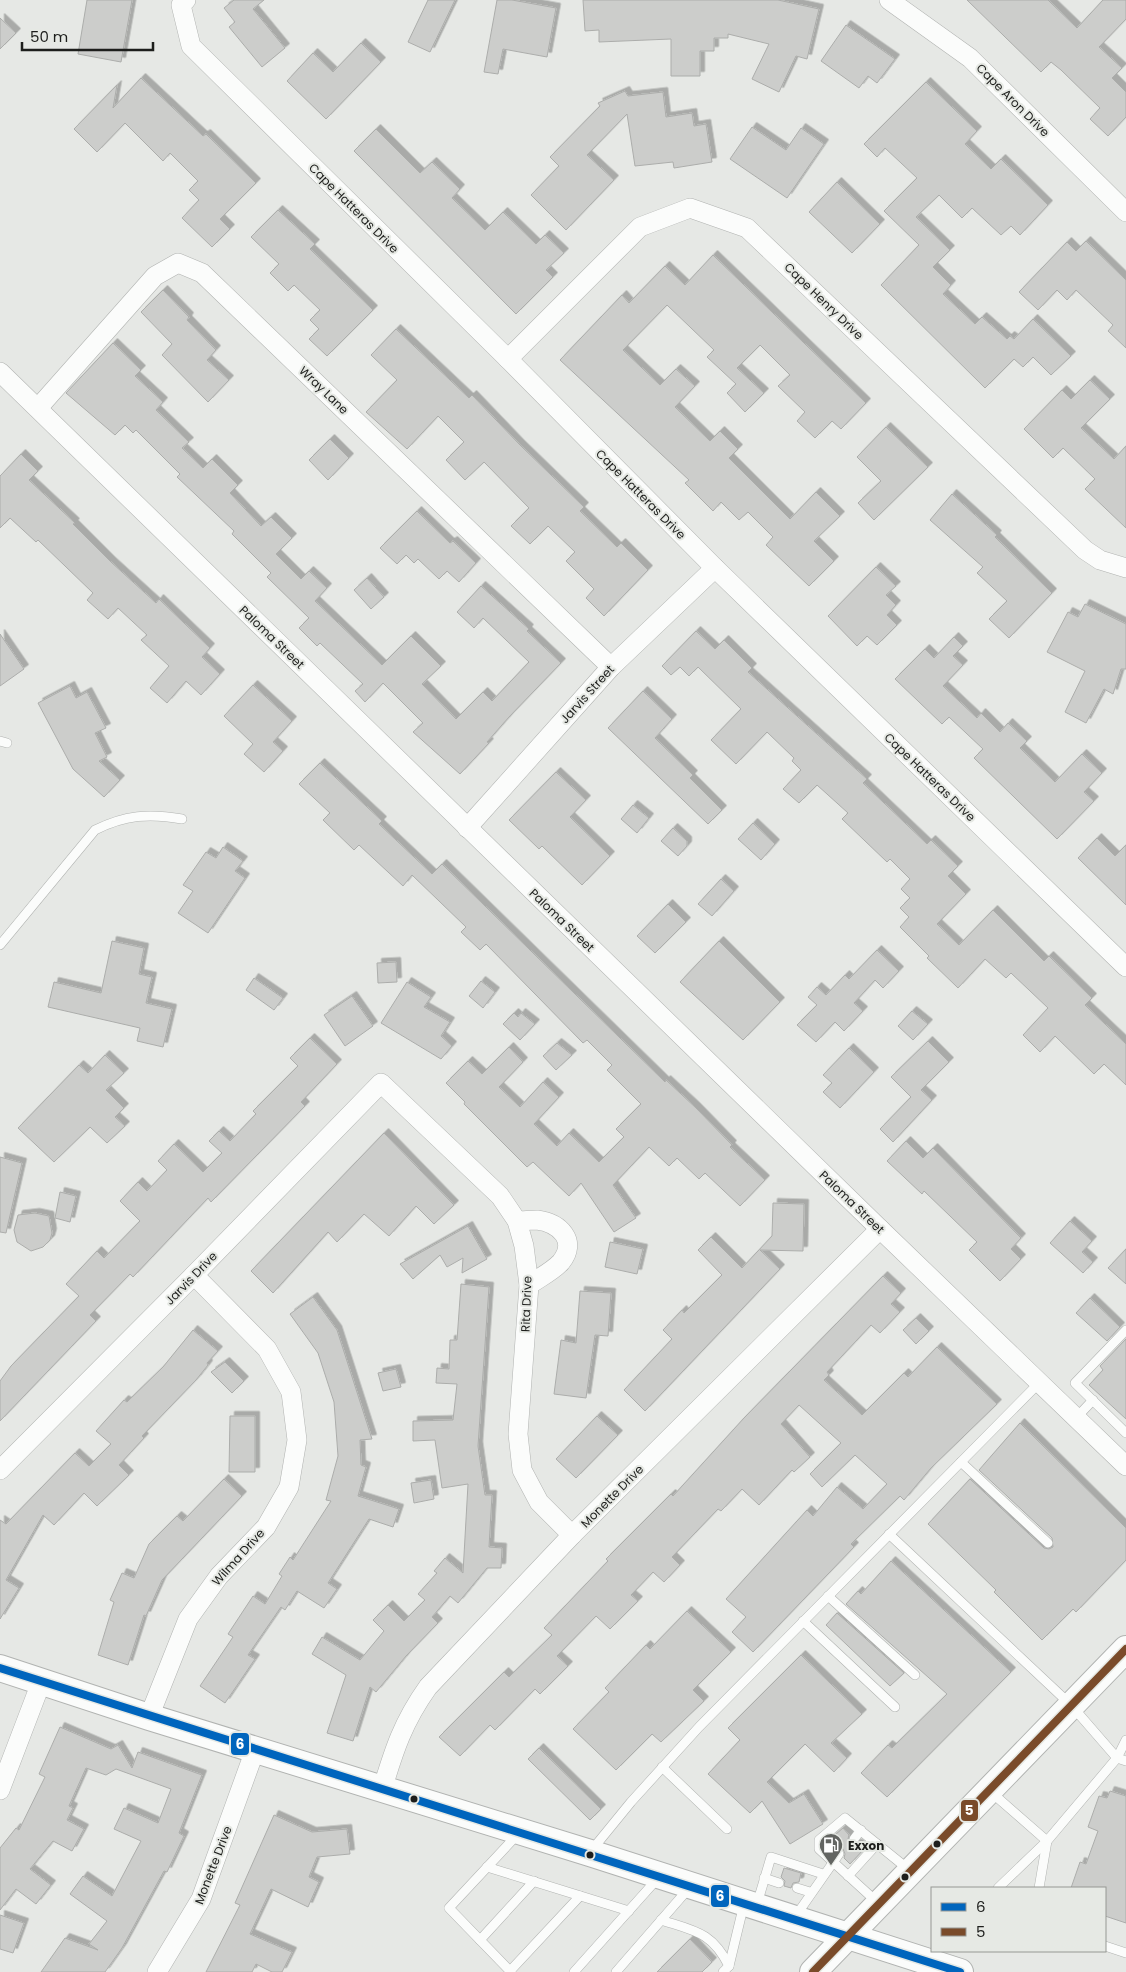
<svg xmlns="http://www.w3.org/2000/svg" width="1126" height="1972" viewBox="0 0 1126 1972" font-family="Poppins,sans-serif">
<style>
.building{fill:#cccdcb;stroke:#acadab;filter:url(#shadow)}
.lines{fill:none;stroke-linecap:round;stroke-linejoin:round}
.lane-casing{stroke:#b1b3b1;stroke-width:10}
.street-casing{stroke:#b1b3b1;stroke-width:20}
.secondary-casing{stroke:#b1b3b1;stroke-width:28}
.lane{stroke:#fbfcfb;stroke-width:9}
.street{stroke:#fbfcfb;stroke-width:19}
.secondary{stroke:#fbfcfb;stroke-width:26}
.bus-1-casing{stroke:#e6e9e4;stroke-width:11}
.bus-2-casing{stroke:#e6e9e4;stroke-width:11}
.bus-1{stroke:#0065bd;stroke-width:8}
.bus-2{stroke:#7a4b2a;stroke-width:8}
.bus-dot{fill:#1d1e1c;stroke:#e6e9e4;stroke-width:2}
.labels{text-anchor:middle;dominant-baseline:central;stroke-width:4;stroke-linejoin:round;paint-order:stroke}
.street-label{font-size:12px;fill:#1d1e1c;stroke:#e6e9e4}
.poi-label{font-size:12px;font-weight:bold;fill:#1d1e1c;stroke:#e6e9e4;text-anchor:start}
.line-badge{stroke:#e6e9e4;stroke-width:2}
.badge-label{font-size:14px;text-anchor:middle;font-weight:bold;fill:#fff}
</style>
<defs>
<filter id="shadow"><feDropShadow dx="4.5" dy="-4.5" stdDeviation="0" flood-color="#0004"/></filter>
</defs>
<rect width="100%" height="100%" fill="#e6e8e5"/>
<g class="building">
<path d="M87,0H132L121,62L78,54Z"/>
<path d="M234,0H264L253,9L285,48L262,67L229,27L235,22L224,8Z"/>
<path d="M428,0H455L430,52L408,42Z"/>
<path d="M497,0H512L556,8L547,57L503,49L498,74L484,72Z"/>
<path d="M583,0H778L819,9L807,59L796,56L779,92L752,79L769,44L728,34V38H714V51H700V76H671V39L599,42V30L585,31Z"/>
<path d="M967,0H1048L1077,28L1103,0H1126V19L1099,47L1122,68L1112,78L1126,92V117L1108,136L1090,119L1100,108L1061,70L1051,62L1041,72Z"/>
<path d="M0,18L16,33L0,49Z"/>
<path d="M846,25L895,59L877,83L868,76L859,88L821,61Z"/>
<path d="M361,43L381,62L326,119L287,81L313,53L333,72Z"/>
<path d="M141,78L203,136L206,134L256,183L220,219L230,229L212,247L182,218L199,200L189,190L198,181L170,153L163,161L125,123L97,152L74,129L117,85L113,108Z"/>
<path d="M926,82L977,131L965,144L991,169L1001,159L1048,205L1020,235L1011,226L1001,235L972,208L962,218L939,195L916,217L950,250L933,267L951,285L943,294L975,324L982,317L1007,339L1010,336L1014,339L1033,319L1071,356L1051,375L1033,357L1023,367L1014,359L985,388L881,285L919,245L884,211L917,178L885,148L877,157L864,144Z"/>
<path d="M625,91L628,96L663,92L666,117L692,113L694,126L706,124L712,162L674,168L673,162L635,166L627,114L587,155L614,180L566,230L531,195L559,166L550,157L600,106L598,103Z"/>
<path d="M752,127L786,150L801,128L824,144L787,198L730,159Z"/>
<path d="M376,129L420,173L432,162L460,189L452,198L485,230L503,212L536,244L545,235L564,253L546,270L553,277L516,314L354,151Z"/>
<path d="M837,182L880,224L852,253L809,212Z"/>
<path d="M278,210L315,244L310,249L373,310L327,356L309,339L319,329L310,320L320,310L294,285L288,291L270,273L279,264L251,237Z"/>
<path d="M1086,241L1126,280V348L1108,331L1113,325L1076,290L1067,300L1057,290L1038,310L1019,292L1067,242L1076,251Z"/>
<path d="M713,255L866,403L841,429L832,421L815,438L797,421L805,412L778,386L790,375L760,345L737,368L764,393L745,412L727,393L736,384L707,357L714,350L667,305L623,350L660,385L676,369L695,386L675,407L710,441L720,431L738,449L729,458L790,519L816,492L840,516L814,541L834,561L809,586L766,545L773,537L748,512L739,520L721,502L713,511L685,483L689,480L560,360L622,295L629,303L665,266L685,285Z"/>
<path d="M163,290L189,317L187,320L216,350L207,360L229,380L208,402L162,355L172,344L141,312Z"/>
<path d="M396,329L469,398L472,395L520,445L584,507L580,511L617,547L621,543L648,570L604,616L586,598L594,589L566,561L575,552L548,526L530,544L511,526L529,508L484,462L465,480L446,460L464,442L438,416L407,449L366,412L397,380L371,355Z"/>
<path d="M113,343L141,370L135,376L163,402L156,410L189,442L182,448L203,468L212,459L238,485L230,493L261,526L271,517L292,538L276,554L301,579L309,571L327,588L315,601L382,665L411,636L441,666L422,684L456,719L483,692L492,701L529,662L483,618L474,628L457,612L481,586L529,629L527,631L561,663L509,717L487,742L489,743L460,774L413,732L423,723L383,683L365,702L355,691L363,684L320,643L317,646L299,628L309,618L267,577L271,573L232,534L234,531L177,477L180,474L136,430L133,433L125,425L115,435L66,393Z"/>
<path d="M1090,380L1110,399L1081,428L1114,459L1126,446V528L1085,489L1095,479L1063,448L1053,458L1024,429L1062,390L1071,399Z"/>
<path d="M886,427L928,467L874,520L858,503L881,481L857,457Z"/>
<path d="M330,439L349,458L328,480L309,460Z"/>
<path d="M21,454L38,471L29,480L75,523L73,524L111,562L156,603L159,599L210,648L202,657L220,674L201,695L186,681L167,703L150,688L169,666L141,640L147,635L118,608L108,619L87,600L93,593L38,540L36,542L10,518L0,528V476Z"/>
<path d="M952,494L997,535L995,537L1052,593L1009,638L989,619L1007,601L977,573L983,567L930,520Z"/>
<path d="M417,511L450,543L453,541L476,563L459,582L447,571L439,579L418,559L414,563L406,555L397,564L380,548Z"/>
<path d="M876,567L896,586L886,595L896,605L887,615L897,625L877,645L867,636L857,646L828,616Z"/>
<path d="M367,578L384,597L371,609L354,590Z"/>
<path d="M1085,604L1126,624V669H1121L1113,694L1104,689L1086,723L1065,712L1085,671L1047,652L1068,612L1078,617Z"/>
<path d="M696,631L715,649L724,640L752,668L748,672L867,779L863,783L927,844L931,840L958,866L948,876L966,894L937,924L959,945L993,910L1044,961L1049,956L1092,998L1085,1005L1126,1044V1085L1104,1064L1094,1074L1055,1036L1040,1052L1023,1035L1048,1008L1011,973L1006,978L985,959L958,988L927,958L929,956L900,927L909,917L900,908L910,898L901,889L910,879L890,859L887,862L842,819L848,813L817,785L799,803L783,789L801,770L792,761L794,758L767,732L736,764L711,740L741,709L698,667L689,676L680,667L671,675L662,666Z"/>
<path d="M0,634L24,669L0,686Z"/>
<path d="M954,637L963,646L953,656L963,665L943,686L977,718L981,713L1000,732L1008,723L1027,741L1020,748L1055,782L1082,754L1102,773L1084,792L1094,801L1057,839L974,758L983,749L949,717L942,724L895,679L925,649L934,658Z"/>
<path d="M253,685L292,721L273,742L283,751L264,772L244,754L253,744L224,716Z"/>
<path d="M70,686L76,698L87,692L106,728L95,733L107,757L99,761L120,780L104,797L73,769L38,703Z"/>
<path d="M643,691L672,719L655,738L693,775L690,778L722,810L708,824L608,728Z"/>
<path d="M320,763L382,821L379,824L432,874L442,864L665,1082L666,1080L696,1108L732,1145L730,1147L765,1180L740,1206L705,1173L699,1179L677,1158L669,1166L649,1147L613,1185L636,1218L614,1232L581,1183L569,1196L533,1162L527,1167L464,1104L465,1102L446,1083L468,1061L482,1074L509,1047L523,1062L499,1087L520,1107L543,1082L559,1097L534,1124L557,1146L569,1133L599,1162L624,1137L616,1129L641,1104L607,1070L612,1065L587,1040L583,1043L486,944L480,950L461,932L466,927L412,875L403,886L359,845L354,850L323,820L330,813L299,784Z"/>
<path d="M556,772L586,800L570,817L610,856L582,885L542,846L539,849L509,820Z"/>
<path d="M633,805L649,818L637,833L621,819Z"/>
<path d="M753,823L775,844L761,860L738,839Z"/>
<path d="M673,828L687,841V846L678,856L661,841Z"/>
<path d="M1097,838L1115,856L1126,845V905L1078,858Z"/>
<path d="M223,847L243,861L235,871L245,878L208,933L178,913L193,891L183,885L206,852L216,858Z"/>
<path d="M721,879L734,891L712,916L698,904Z"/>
<path d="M668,904L686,922L655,953L637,936Z"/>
<path d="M112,941L144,948L139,974L152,977L146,1003L172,1009L163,1047L137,1041L140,1028L48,1007L54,982L101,993Z"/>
<path d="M719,941L780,1002L743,1040L680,982Z"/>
<path d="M877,950L899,971L883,988L875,980L854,1003L863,1011L844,1031L835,1022L816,1042L797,1025L817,1005L808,997L817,987L826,995L845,975L849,979Z"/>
<path d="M396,962L397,982L378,983L377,963Z"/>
<path d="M254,978L283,998L274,1010L246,990Z"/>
<path d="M481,981L495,992L483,1008L469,996Z"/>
<path d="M407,982L431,997L424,1007L450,1022L441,1036L452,1046L441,1059L381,1023Z"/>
<path d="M352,996L373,1026L345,1046L324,1015Z"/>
<path d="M912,1011L928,1024L913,1040L898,1026Z"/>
<path d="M514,1013L518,1017L521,1013L535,1024L520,1040L503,1024Z"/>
<path d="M310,1038L337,1064L301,1102L305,1106L211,1202L208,1198L133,1277L130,1274L90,1315L96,1321L0,1421V1381L11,1366L79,1296L66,1284L97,1251L104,1258L140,1221L120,1201L138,1182L147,1191L167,1170L158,1161L174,1144L203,1172L222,1153L209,1141L219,1131L230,1141L256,1114L253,1111L298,1066L290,1058Z"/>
<path d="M928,1041L949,1062L921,1090L932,1100L893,1142L880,1129L911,1097L891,1077Z"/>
<path d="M557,1043L572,1055L556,1070L543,1056Z"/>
<path d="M849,1048L874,1072L840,1108L823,1092L832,1083L823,1075Z"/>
<path d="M105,1055L124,1073L106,1090L124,1108L115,1117L125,1126L107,1143L90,1127L54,1162L18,1128L79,1065L88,1073Z"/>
<path d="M384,1133L454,1205L434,1224L416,1206L389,1236L364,1214L337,1242L328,1232L273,1293L251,1271Z"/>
<path d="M906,1141L923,1158L933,1148L1021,1238L1011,1249L1021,1259L1000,1281L969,1250L977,1242L924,1191L922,1194L887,1161Z"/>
<path d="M0,1157L22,1163L6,1233L0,1232Z"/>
<path d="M60,1192L76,1196L70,1222L55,1218Z"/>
<path d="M773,1203L804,1204L803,1251L760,1250L780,1269L645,1411L624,1390L672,1339L663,1330L682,1310L684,1313L722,1275L698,1250L711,1237L742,1268L772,1236Z"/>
<path d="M35,1213L49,1216L52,1233L50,1240L43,1247L31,1251L17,1242L14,1230L18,1215Z"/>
<path d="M1070,1221L1092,1241L1082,1252L1093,1262L1083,1273L1050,1243Z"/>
<path d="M468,1226L487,1259L462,1273L463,1258L447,1267L440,1255L413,1279L400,1264Z"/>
<path d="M610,1242L643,1249L637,1274L605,1267Z"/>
<path d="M1126,1249V1284L1108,1268Z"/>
<path d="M883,1276L901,1293L891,1304L900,1312L880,1333L871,1325L827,1372L829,1375L824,1380L862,1415L904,1373L908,1377L937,1347L997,1404L931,1468L904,1500L900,1496L851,1544L854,1547L753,1652L732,1632L746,1617L726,1599L807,1510L813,1516L837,1487L863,1509L887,1484L855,1455L822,1487L810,1474L841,1443L799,1405L781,1424L810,1457L794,1472L792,1470L759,1505L742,1489L721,1511L718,1509L672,1557L680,1565L664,1582L653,1572L631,1595L638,1601L610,1629L596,1616L557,1656L568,1666L540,1694L535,1689L495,1730L490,1725L460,1756L439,1737L504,1672L509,1677L552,1635L544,1628L608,1561L606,1559L671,1494L673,1496L744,1418Z"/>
<path d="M461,1284L489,1287L478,1446L485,1495H492L489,1547L502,1548L501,1568H487L458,1603L450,1596L432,1617L438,1623L406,1656L376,1692L370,1687L353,1741L327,1733L346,1675L312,1654L322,1637L360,1660L384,1631L373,1620L388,1605L404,1621L425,1600L418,1594L437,1573L434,1571L445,1558L463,1573L468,1484L442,1488L435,1440L413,1441V1421L453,1420L457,1384L436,1383L437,1368L449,1369L450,1340H457Z"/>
<path d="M580,1291L611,1293L608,1336L595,1335L586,1398L554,1394L561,1340L576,1343Z"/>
<path d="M313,1297L337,1330L372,1439L360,1440L361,1465L366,1467L358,1496L399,1509L393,1527L369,1519L328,1583L337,1589L324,1608L297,1591L285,1610L281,1607L248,1655L255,1659L225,1703L200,1686L233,1637L228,1634L253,1596L265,1604L282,1576L279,1574L290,1557L293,1560L331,1501L326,1500L338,1456L334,1402L318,1353L290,1314Z"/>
<path d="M1090,1298L1120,1327L1107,1341L1076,1313Z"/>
<path d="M916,1318L929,1331L916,1344L903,1330Z"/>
<path d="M193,1330L218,1351L207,1363L208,1365L196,1380L142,1436L144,1438L119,1465L129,1475L97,1506L84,1493L54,1525L43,1515L6,1580L19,1588L0,1619V1520L6,1524L75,1453L89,1466L111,1444L96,1431L124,1400L127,1402L163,1367Z"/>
<path d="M1126,1339V1419L1089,1385L1103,1370L1100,1366Z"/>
<path d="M225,1362L244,1381L232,1393L211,1372Z"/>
<path d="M396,1369L401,1387L383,1391L378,1373Z"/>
<path d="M230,1416H255V1472H229Z"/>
<path d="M597,1416L618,1435L576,1478L556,1459Z"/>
<path d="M1020,1423L1126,1528V1560L1076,1612L1073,1609L1042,1640L994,1592L996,1590L928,1524L970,1479L1044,1548L1049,1549L1053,1547L1052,1538L979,1470Z"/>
<path d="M224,1479L242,1496L162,1580L146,1616L144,1615L128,1665L98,1655L114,1602L110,1600L122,1573L134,1578L149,1544L177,1516L183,1521Z"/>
<path d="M431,1480L434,1499L414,1503L411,1483Z"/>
<path d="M891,1561L1011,1672L887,1797L861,1773L888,1745L892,1748L947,1694L846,1604L858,1591L861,1594Z"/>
<path d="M687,1611L731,1652L693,1690L704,1701L661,1742L652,1734L616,1770L573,1729L609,1692L605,1688L646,1645L650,1649Z"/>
<path d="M837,1613L904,1673L890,1686L826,1625Z"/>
<path d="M801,1655L862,1714L831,1743L847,1758L834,1772L805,1744L767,1782L789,1803L804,1794L823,1824L790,1844L762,1801L750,1813L708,1774L740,1740L728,1728Z"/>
<path d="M60,1727L111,1749L118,1745L132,1768L138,1752L202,1775L179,1833L184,1836L167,1872L164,1871L122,1948L105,1972H41L65,1938L98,1950L89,1944L107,1921L70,1894L83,1876L112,1896L141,1841L114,1829L124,1808L158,1823L171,1789L116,1769L106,1775L86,1768L69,1806L73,1808L67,1820L84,1829L72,1851L53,1841L30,1869L51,1885L36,1904L16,1889L0,1910V1848L16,1828L19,1830L45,1777L39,1774Z"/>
<path d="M539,1748L601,1809L590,1820L528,1759Z"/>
<path d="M1110,1791L1126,1796V1923L1105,1916V1888H1071L1080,1862L1086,1864L1098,1831L1088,1827L1099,1796L1107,1798Z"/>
<path d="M274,1815L312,1832L347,1829L350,1854L317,1857L309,1877L319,1882L308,1907L271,1889L250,1934L292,1952L282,1972H272L256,1964L252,1972H206L240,1905L235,1903Z"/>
<path d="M843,1828L849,1835L848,1839L850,1844H858L864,1849L850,1864L844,1858L845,1854L843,1849H835L827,1842Z"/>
<path d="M784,1868L801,1873L799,1882L793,1883L791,1888L784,1886L785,1881L781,1877Z"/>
<path d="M0,1915L24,1923L13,1953L0,1949Z"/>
<path d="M690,1939L712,1962L702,1972H657Z"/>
</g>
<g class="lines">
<g class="lane-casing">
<g id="lane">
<path d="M0,741L7,743"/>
<path d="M0,945L95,830C125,815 149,813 182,819"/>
<path d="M1126,1330L1075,1383L1126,1433"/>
<path d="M1076,1418L1093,1400"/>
<path d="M961,1462L1048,1543"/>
<path d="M889,1534L1071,1705L1117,1758L1126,1761"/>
<path d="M828,1596L915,1675"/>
<path d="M803,1621L895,1707"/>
<path d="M662,1767L727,1829"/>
<path d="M991,1792L1047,1841L998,1888"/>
<path d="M854,1839L861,1830"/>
<path d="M591,1851L631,1802L699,1727L1039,1383"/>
<path d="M487,1867L629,1911"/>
<path d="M848,1876L877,1844"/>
<path d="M764,1878L779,1883"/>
<path d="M797,1888L810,1892"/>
<path d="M1039,1888L1047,1841L1117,1758L1126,1740"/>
<path d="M878,1903L819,1849V1840L845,1818L908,1869"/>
<path d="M757,1904L771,1857L823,1874"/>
<path d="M795,1917L839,1854"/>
<path d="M661,1920C695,1931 712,1932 729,1966"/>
<path d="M480,1940L534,1881"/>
<path d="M1105,1946L1126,1953"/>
<path d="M510,1971L580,1896"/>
<path d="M511,1972L449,1908L518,1834"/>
<path d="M574,1972L659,1877"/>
<path d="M616,1972L690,1887"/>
<path d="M723,1972L729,1966L744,1904"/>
</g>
</g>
<g class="street-casing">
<g id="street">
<path d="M186,0L181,5L191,46L508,359L715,568L1126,967"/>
<path d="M889,0L970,58L1126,212"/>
<path d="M508,359L640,227L690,208L747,228L1085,550L1100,560L1126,568"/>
<path d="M0,372L880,1229L1126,1466"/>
<path d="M38,408L155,276L178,263L202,273L611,667"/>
<path d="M467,828L611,667L715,568"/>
<path d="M517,1221C523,1221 531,1220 537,1220C560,1223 578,1241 561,1262C553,1271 539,1278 529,1285"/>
<path d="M0,1470L194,1275L381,1083L500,1196L517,1221L524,1246L529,1285L518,1434L522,1470L539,1502L572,1535"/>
<path d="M149,1717L188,1619L219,1576L266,1527L289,1487L297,1440L291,1392L267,1349L194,1275"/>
<path d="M0,1790L42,1680"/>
<path d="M382,1790C394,1750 403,1722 428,1687L572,1535L880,1229"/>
<path d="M157,1972L201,1899L255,1750"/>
</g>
</g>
<g class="secondary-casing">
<g id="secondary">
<path d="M0,1668L149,1717L590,1853L960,1972"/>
<path d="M813,1972L1126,1649"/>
</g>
</g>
<use href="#lane" class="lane"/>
<use href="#street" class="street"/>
<use href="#secondary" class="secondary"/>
<g class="bus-1-casing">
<path id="bus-1" d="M0,1668L960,1972"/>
</g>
<g class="bus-2-casing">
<path id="bus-2" d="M813,1972L1126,1649"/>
</g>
<use href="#bus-1" class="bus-1"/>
<use href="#bus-2" class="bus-2"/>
</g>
<defs>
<g id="fuel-pin" transform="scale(1.25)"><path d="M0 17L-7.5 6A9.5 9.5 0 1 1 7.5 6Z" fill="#636562" stroke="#e6e9e4"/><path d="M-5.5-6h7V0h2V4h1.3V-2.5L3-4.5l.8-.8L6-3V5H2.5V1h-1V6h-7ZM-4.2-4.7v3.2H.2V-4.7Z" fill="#fff"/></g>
</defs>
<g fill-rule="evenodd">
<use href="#fuel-pin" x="831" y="1845"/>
</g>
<g class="bus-dot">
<circle cx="414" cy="1799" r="4.5"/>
<circle cx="937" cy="1844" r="4.5"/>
<circle cx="590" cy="1855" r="4.5"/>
<circle cx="905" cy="1877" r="4.5"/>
</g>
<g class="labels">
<g class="street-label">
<text transform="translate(1013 100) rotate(45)">Cape Aron Drive</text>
<text transform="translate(354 208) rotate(45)">Cape Hatteras Drive</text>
<text transform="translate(824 301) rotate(44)">Cape Henry Drive</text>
<text transform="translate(324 390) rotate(44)">Wray Lane</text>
<text transform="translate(641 494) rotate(45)">Cape Hatteras Drive</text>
<text transform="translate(272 637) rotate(44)">Paloma Street</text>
<text transform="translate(587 694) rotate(-48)">Jarvis Street</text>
<text transform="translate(930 777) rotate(44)">Cape Hatteras Drive</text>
<text transform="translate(562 920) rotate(44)">Paloma Street</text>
<text transform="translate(852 1202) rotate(44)">Paloma Street</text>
<text transform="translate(191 1278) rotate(-46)">Jarvis Drive</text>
<text transform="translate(526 1304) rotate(-88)">Rita Drive</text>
<text transform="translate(612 1496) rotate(-45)">Monette Drive</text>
<text transform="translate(238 1557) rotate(-48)">Wilma Drive</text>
<text transform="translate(213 1865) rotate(-69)">Monette Drive</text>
</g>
<g class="poi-label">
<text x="848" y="1845">Exxon</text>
</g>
</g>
<g class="line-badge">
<rect x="230" y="1732" width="20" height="24" rx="5" fill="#0065bd"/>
<rect x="960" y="1799" width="19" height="23" rx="5" fill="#7a4b2a"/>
<rect x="710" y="1884" width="20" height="24" rx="5" fill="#0065bd"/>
</g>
<g class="badge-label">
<text x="240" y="1749">6</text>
<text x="969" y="1815">5</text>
<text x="720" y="1901">6</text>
</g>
<rect x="931" y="1887" width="175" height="65" fill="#e6e9e4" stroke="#969894"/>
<rect x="941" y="1903" width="25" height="8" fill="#0065bd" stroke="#969894"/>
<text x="976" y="1912" font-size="15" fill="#1d1e1c">6</text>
<rect x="941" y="1928" width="25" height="8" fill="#7a4b2a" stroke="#969894"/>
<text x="976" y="1937" font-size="15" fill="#1d1e1c">5</text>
<path d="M22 42v8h131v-8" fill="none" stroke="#1d1e1c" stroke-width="2.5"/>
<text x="30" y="42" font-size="15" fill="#1d1e1c" stroke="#e6e9e4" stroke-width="4" paint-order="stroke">50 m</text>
</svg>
